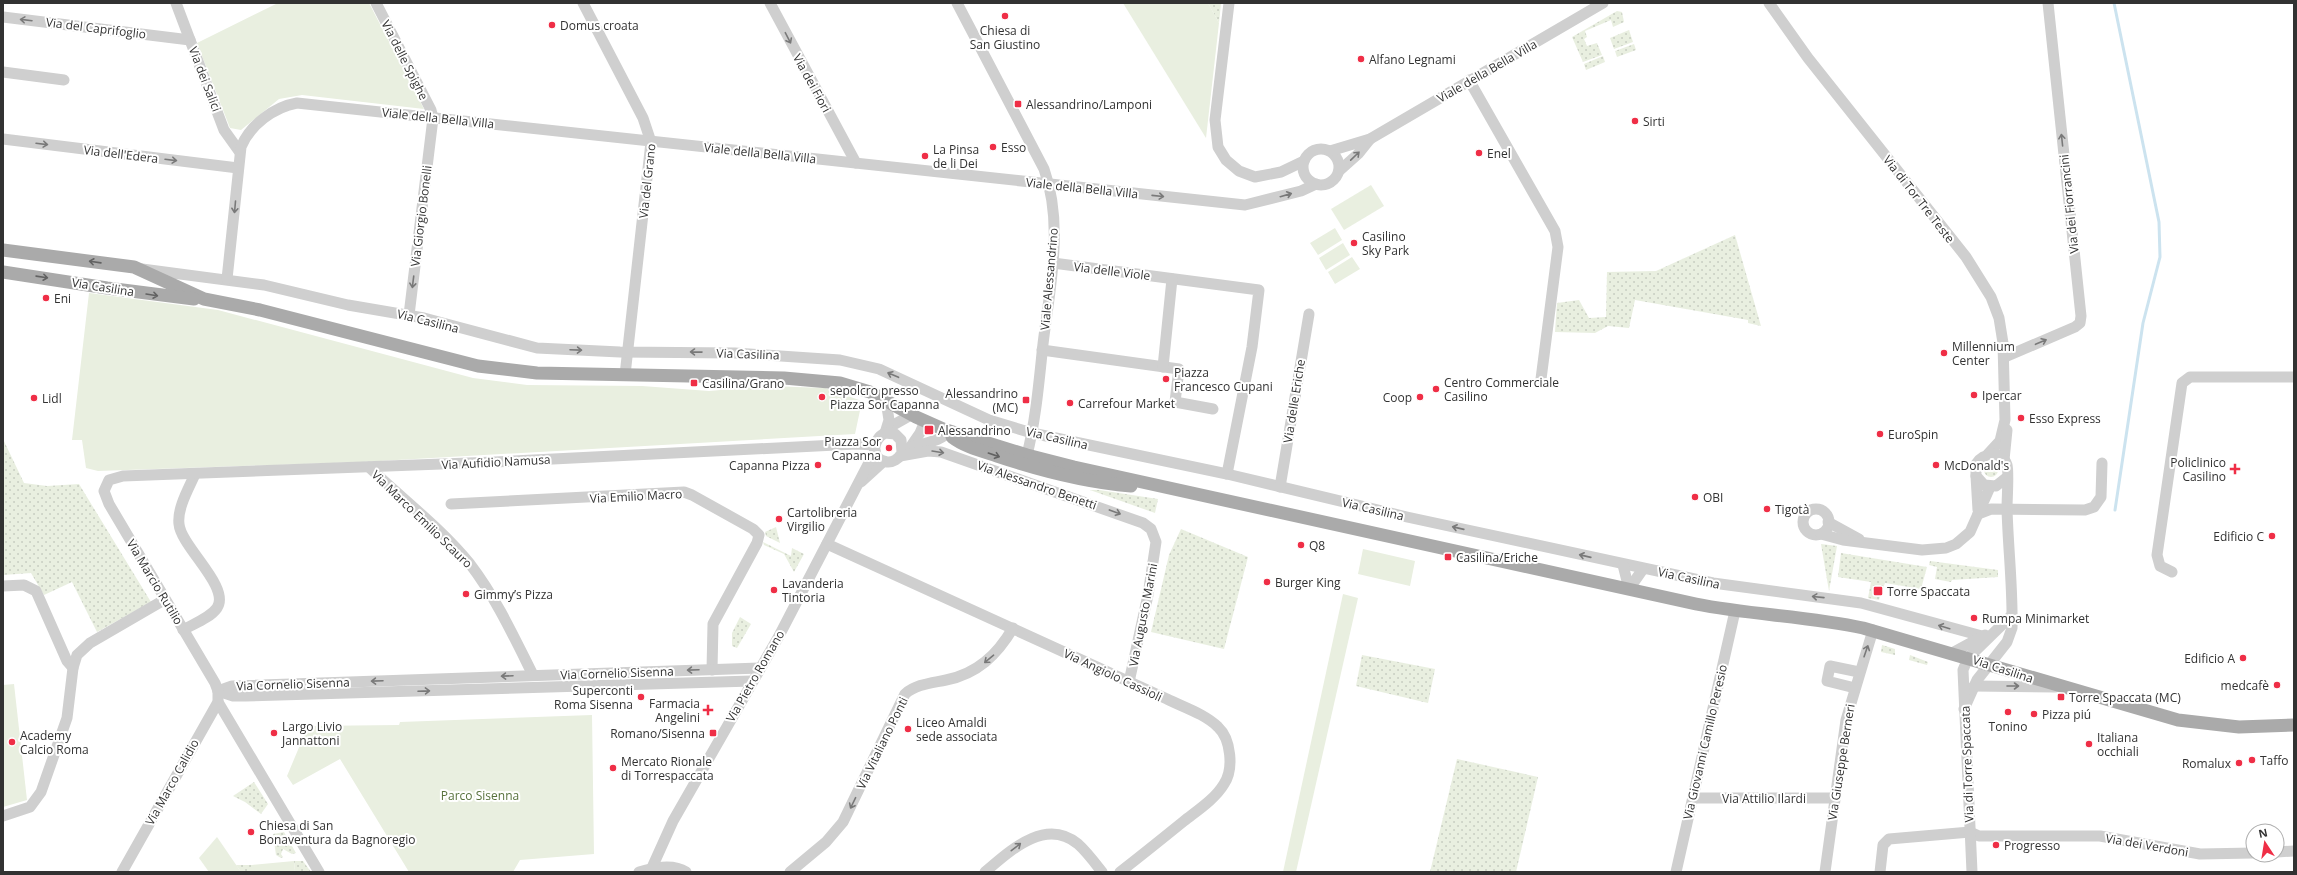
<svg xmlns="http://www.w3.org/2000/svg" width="2297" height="875" viewBox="0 0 2297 875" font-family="'Open Sans',sans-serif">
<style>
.grass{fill:url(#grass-dots)}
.park{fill:#e9efe0}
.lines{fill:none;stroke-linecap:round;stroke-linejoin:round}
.stream{stroke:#cce3ef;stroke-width:3}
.minor{stroke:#cfcfcf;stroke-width:11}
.major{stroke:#aaa;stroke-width:13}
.oneway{stroke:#797979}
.oneway2{stroke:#626262}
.poi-dot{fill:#ef2e46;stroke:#fff;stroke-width:1.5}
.labels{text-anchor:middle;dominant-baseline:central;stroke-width:4;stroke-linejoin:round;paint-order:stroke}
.poi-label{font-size:12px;fill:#323232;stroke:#fff;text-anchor:start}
.street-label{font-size:12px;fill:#323232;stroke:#fff}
.park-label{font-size:12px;fill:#57713c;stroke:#fff}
</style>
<defs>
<pattern id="grass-dots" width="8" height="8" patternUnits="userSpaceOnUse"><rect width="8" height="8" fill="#e9efe0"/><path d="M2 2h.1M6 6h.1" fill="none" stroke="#c8cdc1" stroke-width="1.8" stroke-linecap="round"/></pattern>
</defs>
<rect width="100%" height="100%" fill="#fff"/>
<g class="grass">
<path d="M1208,3H1221L1219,23Z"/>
<path d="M1617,11L1622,12L1624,22L1613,27L1611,20L1585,31L1587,37L1584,39L1587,46L1597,43L1602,55L1583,62L1572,37Z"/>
<path d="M1629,30L1633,42L1614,49L1610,38Z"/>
<path d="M1634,44L1636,50L1617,57L1615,51Z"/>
<path d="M1603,56L1605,62L1586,70L1584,64Z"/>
<path d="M1735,235L1761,326L1748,323V320L1635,300L1629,328L1608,326L1595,333L1555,332L1557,303L1579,300L1589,318L1606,317L1607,272L1656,271Z"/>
<path d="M3,439L24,483L47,486L79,484L151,602L97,632L72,582L44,595L31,573L3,575Z"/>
<circle cx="1991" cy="470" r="7"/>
<path d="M1090,490H1099L1158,499L1155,513Z"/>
<path d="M776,527L780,543L766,536L765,532Z"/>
<path d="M1181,529L1248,557L1224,649L1151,632L1169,555Z"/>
<path d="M763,542L791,556L792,548L804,554L794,572L784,554L764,545Z"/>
<path d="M1821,544L1837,546L1829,591Z"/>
<path d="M1841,553L1927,567L1921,589L1885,583L1879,600L1868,598L1871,582L1838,577Z"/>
<path d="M1930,561L1998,570V577L1952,580L1951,582L1935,579L1937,567L1929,565Z"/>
<path d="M740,617L751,624L737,648L732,646V633Z"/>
<path d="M1882,645L1895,649V655L1881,652Z"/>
<path d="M1362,655L1435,669L1428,703L1356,686Z"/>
<path d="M1910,655L1928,662L1927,665L1909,660Z"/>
<path d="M1457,759L1538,777L1516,872H1430Z"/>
<path d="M254,782L268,804L261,814L245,802L233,796Z"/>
<path d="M284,832L296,853L292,854L283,849L281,854L283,857L281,858L276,855L273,834Z"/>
<path d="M294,861H303L311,872H295Z"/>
<path d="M236,865H252V872H241Z"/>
</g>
<g class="park">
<path d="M278,3H369L424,109L302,95L279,99L241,130L230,128L197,43Z"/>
<path d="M1123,3H1208L1219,23L1206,138Z"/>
<path d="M1371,185L1384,206L1344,230L1331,209Z"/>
<path d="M1335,228L1342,240L1318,255L1310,243Z"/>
<path d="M1343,243L1350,255L1326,270L1319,258Z"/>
<path d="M1352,257L1360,269L1335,284L1328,272Z"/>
<path d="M89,293L218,310L473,378L527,385L642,386L709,391L768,386L825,388L862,401L855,434L362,462L98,471L86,468L82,440H72Z"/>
<path d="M1363,549L1415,561L1410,586L1358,574Z"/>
<path d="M1343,594L1358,598L1296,872H1283Z"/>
<path d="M14,684L27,800L3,807V685Z"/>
<path d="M592,715L594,854L520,860L513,872H409L340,759L293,785L287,776L308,726L399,725L400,722Z"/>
<path d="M217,837L241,872H209L199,858Z"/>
<path d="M294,861L295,872H252V865Z"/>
</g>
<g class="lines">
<path class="stream" d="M2114,3L2159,222L2160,257L2143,323L2115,510"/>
<g class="minor">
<path d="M176,3L224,130L239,151"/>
<path d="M376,3L431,110L433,118L409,315"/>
<path d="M583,3L643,118L651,142L625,375"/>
<path d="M770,3L856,163"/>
<path d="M957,3L1044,169C1064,225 1050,286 1043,344C1039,381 1036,419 1027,455"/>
<path d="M1229,3L1215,120L1218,147L1226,160L1239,171L1255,177L1281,172L1304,161"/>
<path d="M1769,3L1808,58L1966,257L1991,297L1999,318L2003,343L2005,420L2000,441L1988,454"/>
<path d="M3,17L190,40"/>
<path d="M3,72L64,80"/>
<path d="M1469,80L1555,231L1558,247L1541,379"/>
<path d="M3,139L238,168"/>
<circle cx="1321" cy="167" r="18"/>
<path d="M1330,151L1370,139L1603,3"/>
<path d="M1339,171L1358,154L1370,139"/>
<path d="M1053,263L1259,290L1252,347L1227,474"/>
<path d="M142,269L264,285L348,305L424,318L537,348L620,352L735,353L840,360L879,369L989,420L1032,433L1227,474L1407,517L1713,583L1861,603L1982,636"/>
<path d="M227,279L241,147C250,125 274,107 297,103L1245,205L1301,191L1316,184"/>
<path d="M1042,350L1179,369L1175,402L1213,409"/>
<path d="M2005,357L2075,327L2080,323L2081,316L2048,3"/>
<path d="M1163,367L1172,279"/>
<path d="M888,428L911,415"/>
<path d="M885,433L889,420L886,401"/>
<path d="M909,449L920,433L925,421"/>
<path d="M902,452L901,440L895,434L885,433C872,439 870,460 887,462C898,463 901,452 910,448C922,443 941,442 949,431"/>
<path d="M900,456L928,451L941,452L1143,523L1151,529L1156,542L1148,595L1129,682"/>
<path d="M2004,460L2007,430"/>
<path d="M369,467C402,499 441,528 470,564C496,598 514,637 533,675"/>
<path d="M1976,476L1978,510"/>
<path d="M861,482L884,461"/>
<path d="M1280,487L1309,314"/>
<path d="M451,504L684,492L692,495L753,529L759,535L757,543L713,624L712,670"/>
<circle cx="1816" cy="522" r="13"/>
<path d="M1978,514L1991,509L2085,510L2094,507L2101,497L2102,463"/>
<path d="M1828,522L1859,539"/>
<path d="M1821,534L1843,540L1922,550L1946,548L1956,544L1970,532L1990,487"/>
<path d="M827,544L1167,699C1183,707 1205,714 1218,727C1231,739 1234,769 1224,784C1215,799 1198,810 1184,821C1163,838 1142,855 1120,872"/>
<path d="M1623,565L1629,589"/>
<path d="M2172,572L2160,566L2157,555L2182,383L2190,377H2294"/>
<path d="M3,586L24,585L36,591L67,661L73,668"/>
<path d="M1629,589L1643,569"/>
<path d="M183,630C193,624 210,618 217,608C231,587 181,547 179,524C177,508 189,488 195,474"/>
<path d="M1952,653L1985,635"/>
<path d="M1974,686L2055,687"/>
<path d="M1855,688L1827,681L1830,666L1859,672"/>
<path d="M218,691L232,686L760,668"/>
<path d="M218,691L233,696H245L752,681"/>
<path d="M218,702L319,872"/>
<path d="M1964,709L1977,680L2007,642L2012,628C2013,588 2008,548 2007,508C2007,499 2009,471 2007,465C2002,450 1983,452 1976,464V476L1984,485L1996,486L2006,478"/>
<path d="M1693,798H1835"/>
<path d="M3,816L30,807L41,792L67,718L73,668L77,655L90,643L164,600"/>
<path d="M2277,852L2294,851"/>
<path d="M122,872L218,702V691L215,683L109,504L104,491L109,480L123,476L495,462L856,444L875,445"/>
<path d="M639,872C653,868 672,863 686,872"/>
<path d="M650,872L673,821L779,636L875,451"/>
<path d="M790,872L826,842L843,822L905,694C916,684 932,683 946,680C977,674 997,655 1013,628"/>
<path d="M985,872C1010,851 1045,817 1078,844C1087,852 1095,863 1102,872"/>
<path d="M1676,872L1735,611"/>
<path d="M1825,872L1846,720L1873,630"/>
<path d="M1880,872L1883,845L1889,839L1970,832L1979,836H2100L2200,854L2253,853"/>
<path d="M1972,872L1963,670L1968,658L2011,616"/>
</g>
<g class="major">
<path d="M3,250L134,267L204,299L260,310L478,366L537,373L784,378L840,383L870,392L916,417L943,429L1027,455L1074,467L1696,604C1751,615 1808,616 1863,628L2178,720L2239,727L2294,725"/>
<path d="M3,272L107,288L194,299"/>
<path d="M952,437C965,447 982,451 997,456C1042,471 1084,482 1131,486"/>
</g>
</g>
<defs><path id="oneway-shaft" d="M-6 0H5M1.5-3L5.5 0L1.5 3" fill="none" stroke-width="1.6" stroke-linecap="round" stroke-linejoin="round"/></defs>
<g class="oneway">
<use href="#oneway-shaft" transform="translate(26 20) rotate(-173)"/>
<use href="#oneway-shaft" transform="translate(788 38) rotate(63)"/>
<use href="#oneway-shaft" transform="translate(2062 140) rotate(-96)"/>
<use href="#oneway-shaft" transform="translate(42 144) rotate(7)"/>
<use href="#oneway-shaft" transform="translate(1355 156) rotate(-44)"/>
<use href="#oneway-shaft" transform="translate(171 160) rotate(7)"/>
<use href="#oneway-shaft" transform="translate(1286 195) rotate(-16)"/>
<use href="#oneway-shaft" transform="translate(1158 196) rotate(6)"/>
<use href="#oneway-shaft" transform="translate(235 207) rotate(95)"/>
<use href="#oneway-shaft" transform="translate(413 282) rotate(97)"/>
<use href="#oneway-shaft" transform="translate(2041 342) rotate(-23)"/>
<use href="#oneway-shaft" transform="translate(576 350) rotate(2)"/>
<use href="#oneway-shaft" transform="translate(696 352) rotate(-179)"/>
<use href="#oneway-shaft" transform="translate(893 375) rotate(-157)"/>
<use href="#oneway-shaft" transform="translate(938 452) rotate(9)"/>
<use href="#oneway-shaft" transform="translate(1115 512) rotate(20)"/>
<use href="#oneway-shaft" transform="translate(1458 528) rotate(-167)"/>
<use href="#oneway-shaft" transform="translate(1585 556) rotate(-167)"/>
<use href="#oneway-shaft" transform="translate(1818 597) rotate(-174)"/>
<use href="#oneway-shaft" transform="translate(1944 627) rotate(-163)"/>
<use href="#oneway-shaft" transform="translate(1866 651) rotate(-71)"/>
<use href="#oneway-shaft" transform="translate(989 659) rotate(140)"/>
<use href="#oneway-shaft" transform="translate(693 670) rotate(178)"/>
<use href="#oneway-shaft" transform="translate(507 676) rotate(178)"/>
<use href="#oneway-shaft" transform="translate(377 681) rotate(178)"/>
<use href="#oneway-shaft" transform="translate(2013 686)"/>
<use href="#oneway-shaft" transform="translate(424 691) rotate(-2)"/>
<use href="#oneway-shaft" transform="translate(853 803) rotate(116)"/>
<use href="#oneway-shaft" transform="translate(1016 847) rotate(-38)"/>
</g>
<g class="oneway2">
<use href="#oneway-shaft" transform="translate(95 262) rotate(-172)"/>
<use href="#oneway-shaft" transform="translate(42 277) rotate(8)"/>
<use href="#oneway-shaft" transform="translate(152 295) rotate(9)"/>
<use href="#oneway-shaft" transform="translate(994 455) rotate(19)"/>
</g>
<g class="poi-dot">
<circle cx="1005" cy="16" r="4"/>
<circle cx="552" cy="25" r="4"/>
<circle cx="1361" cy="59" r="4"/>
<rect x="1014" y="100" width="8" height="8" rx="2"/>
<circle cx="1635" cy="121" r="4"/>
<circle cx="993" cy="147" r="4"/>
<circle cx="1479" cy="153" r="4"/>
<circle cx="925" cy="156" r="4"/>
<circle cx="1354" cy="243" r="4"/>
<circle cx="46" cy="298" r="4"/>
<circle cx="1944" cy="353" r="4"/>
<circle cx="1166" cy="379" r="4"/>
<rect x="690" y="379" width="8" height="8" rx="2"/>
<circle cx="1436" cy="389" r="4"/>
<circle cx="1974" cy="395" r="4"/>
<circle cx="822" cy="397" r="4"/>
<circle cx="1420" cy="397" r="4"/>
<circle cx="34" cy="398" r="4"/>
<rect x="1022" y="396" width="8" height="8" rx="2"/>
<circle cx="1070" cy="403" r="4"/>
<circle cx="2021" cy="418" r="4"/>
<rect x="924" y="425" width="10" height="10" rx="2"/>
<circle cx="1880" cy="434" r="4"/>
<circle cx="889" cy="448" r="4"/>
<circle cx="818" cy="465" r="4"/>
<circle cx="1936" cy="465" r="4"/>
<path d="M2233 463h4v4h4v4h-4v4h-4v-4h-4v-4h4z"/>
<circle cx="1695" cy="497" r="4"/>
<circle cx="1767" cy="509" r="4"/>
<circle cx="779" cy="519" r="4"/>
<circle cx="2272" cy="536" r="4"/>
<circle cx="1301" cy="545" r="4"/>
<rect x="1444" y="553" width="8" height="8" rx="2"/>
<circle cx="1267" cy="582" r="4"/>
<circle cx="774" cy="590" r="4"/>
<rect x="1873" y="586" width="10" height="10" rx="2"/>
<circle cx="466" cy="594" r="4"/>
<circle cx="1974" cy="618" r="4"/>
<circle cx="2243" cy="658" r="4"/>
<circle cx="2277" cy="685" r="4"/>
<circle cx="641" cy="697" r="4"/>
<rect x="2057" y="693" width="8" height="8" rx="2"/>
<path d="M706 704h4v4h4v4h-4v4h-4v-4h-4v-4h4z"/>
<circle cx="2008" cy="712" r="4"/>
<circle cx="2034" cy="714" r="4"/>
<circle cx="908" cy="729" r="4"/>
<circle cx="274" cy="733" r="4"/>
<rect x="709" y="729" width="8" height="8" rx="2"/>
<circle cx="12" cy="742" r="4"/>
<circle cx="2089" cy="744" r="4"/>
<circle cx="2252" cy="760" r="4"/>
<circle cx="2239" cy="763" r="4"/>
<circle cx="613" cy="768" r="4"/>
<circle cx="251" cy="832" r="4"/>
<circle cx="1996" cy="845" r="4"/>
</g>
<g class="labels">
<g class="poi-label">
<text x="560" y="25">Domus croata</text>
<text x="1005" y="30" text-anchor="middle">Chiesa di<tspan x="1005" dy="14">San Giustino</tspan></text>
<text x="1369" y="59">Alfano Legnami</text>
<text x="1026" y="104">Alessandrino/Lamponi</text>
<text x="1643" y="121">Sirti</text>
<text x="1001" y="147">Esso</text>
<text x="933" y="149">La Pinsa<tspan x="933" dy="14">de li Dei</tspan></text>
<text x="1487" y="153">Enel</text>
<text x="1362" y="236">Casilino<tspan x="1362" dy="14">Sky Park</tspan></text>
<text x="54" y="298">Eni</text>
<text x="1952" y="346">Millennium<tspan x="1952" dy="14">Center</tspan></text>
<text x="1174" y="372">Piazza<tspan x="1174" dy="14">Francesco Cupani</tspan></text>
<text x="1444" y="382">Centro Commerciale<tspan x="1444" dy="14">Casilino</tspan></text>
<text x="702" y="383">Casilina/Grano</text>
<text x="830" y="390">sepolcro presso<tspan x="830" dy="14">Piazza Sor Capanna</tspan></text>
<text x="1018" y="393" text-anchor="end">Alessandrino<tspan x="1018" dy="14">(MC)</tspan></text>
<text x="1982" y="395">Ipercar</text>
<text x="1412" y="397" text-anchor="end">Coop</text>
<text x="42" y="398">Lidl</text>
<text x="1078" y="403">Carrefour Market</text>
<text x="2029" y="418">Esso Express</text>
<text x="938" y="430">Alessandrino</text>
<text x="1888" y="434">EuroSpin</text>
<text x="881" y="441" text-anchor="end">Piazza Sor<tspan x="881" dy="14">Capanna</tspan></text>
<text x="2226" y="462" text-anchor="end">Policlinico<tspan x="2226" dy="14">Casilino</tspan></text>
<text x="810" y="465" text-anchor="end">Capanna Pizza</text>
<text x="1944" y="465">McDonald's</text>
<text x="1703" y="497">OBI</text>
<text x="1775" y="509">Tigotà</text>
<text x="787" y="512">Cartolibreria<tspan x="787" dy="14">Virgilio</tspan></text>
<text x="2264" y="536" text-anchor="end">Edificio C</text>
<text x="1309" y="545">Q8</text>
<text x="1456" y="557">Casilina/Eriche</text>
<text x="1275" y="582">Burger King</text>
<text x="782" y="583">Lavanderia<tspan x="782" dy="14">Tintoria</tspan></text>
<text x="1887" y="591">Torre Spaccata</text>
<text x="474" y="594">Gimmy’s Pizza</text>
<text x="1982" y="618">Rumpa Minimarket</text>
<text x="2235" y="658" text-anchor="end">Edificio A</text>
<text x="2269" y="685" text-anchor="end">medcafè</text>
<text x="633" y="690" text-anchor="end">Superconti<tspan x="633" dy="14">Roma Sisenna</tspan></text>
<text x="2069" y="697">Torre Spaccata (MC)</text>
<text x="700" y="703" text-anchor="end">Farmacia<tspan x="700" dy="14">Angelini</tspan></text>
<text x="2042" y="714">Pizza piú</text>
<text x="916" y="722">Liceo Amaldi<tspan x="916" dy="14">sede associata</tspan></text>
<text x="282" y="726">Largo Livio<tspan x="282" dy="14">Jannattoni</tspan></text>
<text x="2008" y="726" text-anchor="middle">Tonino</text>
<text x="705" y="733" text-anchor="end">Romano/Sisenna</text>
<text x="20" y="735">Academy<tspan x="20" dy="14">Calcio Roma</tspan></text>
<text x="2097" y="737">Italiana<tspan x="2097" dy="14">occhiali</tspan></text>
<text x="2260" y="760">Taffo</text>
<text x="621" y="761">Mercato Rionale<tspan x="621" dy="14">di Torrespaccata</tspan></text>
<text x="2231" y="763" text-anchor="end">Romalux</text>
<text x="259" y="825">Chiesa di San<tspan x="259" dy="14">Bonaventura da Bagnoregio</tspan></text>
<text x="2004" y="845">Progresso</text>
</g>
<g class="street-label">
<text transform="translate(96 28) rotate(7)">Via del Caprifoglio</text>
<text transform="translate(405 60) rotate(63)">Via delle Spighe</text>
<text transform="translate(1487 71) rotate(-30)">Viale della Bella Villa</text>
<text transform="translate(205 79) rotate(69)">Via dei Salici</text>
<text transform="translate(812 83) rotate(61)">Via dei Fiori</text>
<text transform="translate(438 118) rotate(6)">Viale della Bella Villa</text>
<text transform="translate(760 153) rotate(6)">Viale della Bella Villa</text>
<text transform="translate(121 154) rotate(7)">Via dell'Edera</text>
<text transform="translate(647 181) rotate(-84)">Via del Grano</text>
<text transform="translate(1082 188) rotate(6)">Viale della Bella Villa</text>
<text transform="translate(1919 199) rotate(52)">Via di Tor Tre Teste</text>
<text transform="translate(2069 204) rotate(-96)">Via dei Fiorrancini</text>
<text transform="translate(421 216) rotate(-83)">Via Giorgio Bonelli</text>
<text transform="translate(1112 271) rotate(7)">Via delle Viole</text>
<text transform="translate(1049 279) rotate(-85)">Viale Alessandrino</text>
<text transform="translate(103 287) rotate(9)">Via Casilina</text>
<text transform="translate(428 321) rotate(14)">Via Casilina</text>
<text transform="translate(748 354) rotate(2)">Via Casilina</text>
<text transform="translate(1294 401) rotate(-81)">Via delle Eriche</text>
<text transform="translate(1057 438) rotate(13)">Via Casilina</text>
<text transform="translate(496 462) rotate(-3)">Via Aufidio Namusa</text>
<text transform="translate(1037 485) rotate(19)">Via Alessandro Benetti</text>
<text transform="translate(636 496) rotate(-3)">Via Emilio Macro</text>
<text transform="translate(1373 509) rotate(13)">Via Casilina</text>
<text transform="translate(422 519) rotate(44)">Via Marco Emilio Scauro</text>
<text transform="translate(1689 578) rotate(12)">Via Casilina</text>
<text transform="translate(155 582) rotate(59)">Via Marcio Rutilio</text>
<text transform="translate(1143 615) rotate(-79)">Via Augusto Marini</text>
<text transform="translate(2003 669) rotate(18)">Via Casilina</text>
<text transform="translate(617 673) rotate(-2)">Via Cornelio Sisenna</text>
<text transform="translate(1113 675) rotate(25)">Via Angiolo Cassioli</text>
<text transform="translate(755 676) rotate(-60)">Via Pietro Romano</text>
<text transform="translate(293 684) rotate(-2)">Via Cornelio Sisenna</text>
<text transform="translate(1705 742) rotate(-77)">Via Giovanni Camillo Peresio</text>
<text transform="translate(882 743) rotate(-64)">Via Vitaliano Ponti</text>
<text transform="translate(1841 762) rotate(-81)">Via Giuseppe Berneri</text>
<text transform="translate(1967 764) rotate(-92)">Via di Torre Spaccata</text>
<text transform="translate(172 782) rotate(-61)">Via Marco Calidio</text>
<text x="1764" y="798">Via Attilio Ilardi</text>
<text transform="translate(2147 845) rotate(10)">Via dei Verdoni</text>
</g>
<g class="park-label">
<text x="480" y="795">Parco Sisenna</text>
</g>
</g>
<rect width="2297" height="875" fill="none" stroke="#323232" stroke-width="8"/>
<g transform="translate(2265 843) rotate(348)"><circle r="19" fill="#ffffff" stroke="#adadad"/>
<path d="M0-3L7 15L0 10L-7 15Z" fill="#ef2e46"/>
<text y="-6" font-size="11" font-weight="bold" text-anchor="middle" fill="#323232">N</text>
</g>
</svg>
